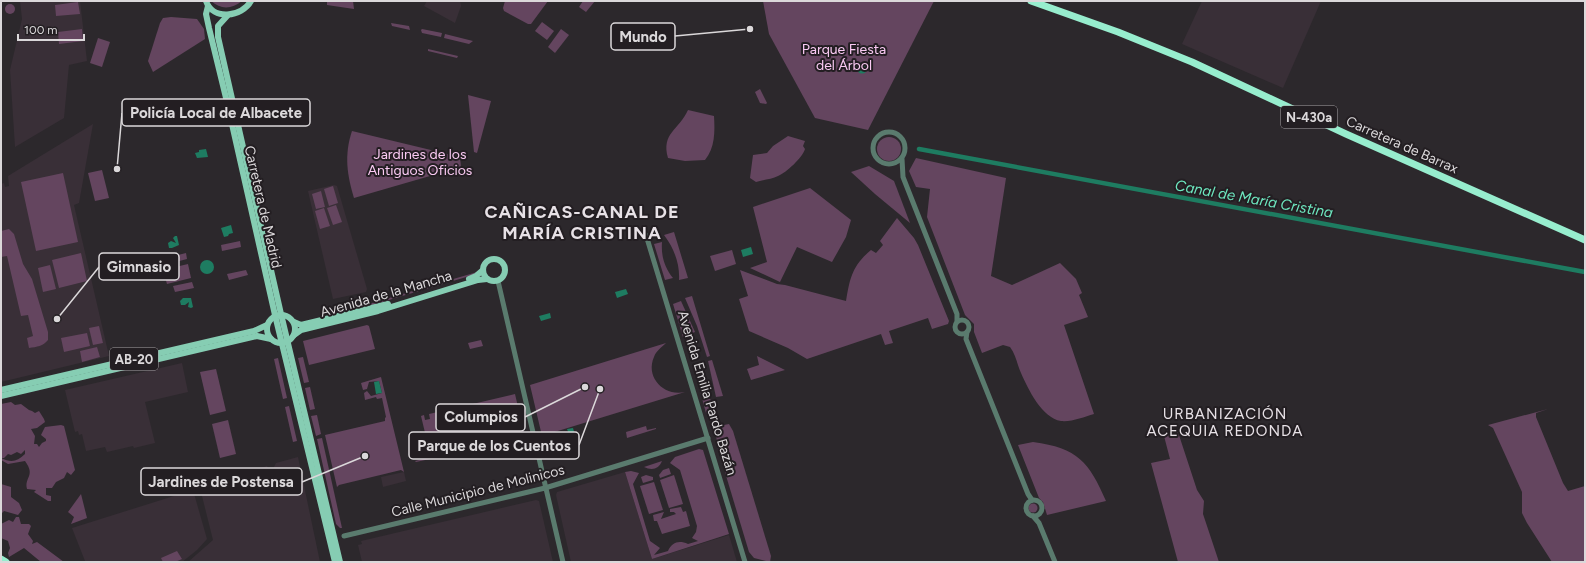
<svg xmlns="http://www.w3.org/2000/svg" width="1586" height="563" viewBox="0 0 1586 563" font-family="Figtree,sans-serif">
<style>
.built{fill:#392f37}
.green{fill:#64455f;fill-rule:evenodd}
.water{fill:#1e7c61}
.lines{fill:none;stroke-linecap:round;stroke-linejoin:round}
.canal{stroke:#1e7c61;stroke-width:4.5}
.minor{stroke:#5a7b6e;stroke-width:5}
.major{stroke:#86cdb3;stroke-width:6}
.highway{stroke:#97edce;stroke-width:7}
.labels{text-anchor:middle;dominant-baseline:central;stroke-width:4;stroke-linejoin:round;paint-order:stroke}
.shield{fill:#231e22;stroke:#a4a0a3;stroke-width:1}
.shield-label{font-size:13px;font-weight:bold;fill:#dbd8da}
.park-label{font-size:14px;fill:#facaf3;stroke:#231e22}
.street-label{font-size:14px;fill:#dbd8da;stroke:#231e22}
.water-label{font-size:15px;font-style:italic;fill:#6ee8c0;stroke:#231e22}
.neighbourhood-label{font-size:15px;letter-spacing:1px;fill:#e7e1e6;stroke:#231e22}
.district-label{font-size:18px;font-weight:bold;letter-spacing:1px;fill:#e7e1e6;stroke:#231e22}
.leader{fill:none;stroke:#dbd8da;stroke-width:1.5}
.callout-dot{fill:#dbd8da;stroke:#231e22;stroke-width:1.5}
.callout{fill:#231e22;stroke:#dbd8da;stroke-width:1.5}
.callout-label{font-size:15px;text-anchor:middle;font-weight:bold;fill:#dbd8da}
</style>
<rect width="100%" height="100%" fill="#2c282c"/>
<g class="built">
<path d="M20,1H80L87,61L69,65L64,118L15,147L10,70L22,19Z"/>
<path d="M427,1H460L461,6L455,23L424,6Z"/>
<path d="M1202,1H1321L1283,88L1182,44Z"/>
<path d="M93,124L79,203L74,205L109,356L1,382V184L4,183L5,187L9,186L8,176Z"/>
<path d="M334,185L337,186L367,289L366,292L333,299L308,191Z"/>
<path d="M182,363L188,392L145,402L155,443L134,448L133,446L107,452L105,447L86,451L82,434L79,435L78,431L75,432L65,390Z"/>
<path d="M298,457L320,562H188L213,540L200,488L267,466L269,470L273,469L276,463Z"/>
<path d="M404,472L406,481L383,487L381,477Z"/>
<path d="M625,472L652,559L729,535L737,562H571L556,495L557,492Z"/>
<path d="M193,490L207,539L197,550L182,562L85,561L72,528Z"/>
<path d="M536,500L539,501L553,562H362L358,545L362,544L361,541Z"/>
</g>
<g class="green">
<path d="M211,1H242C232,9 221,10 211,1Z"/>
<path d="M327,1H353L354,9L327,5Z"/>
<path d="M505,1H548L531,24H528L504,11L503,8Z"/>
<path d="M583,1H595L586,12L579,7Z"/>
<path d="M763,1H934L868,130L815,118L769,34Z"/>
<path d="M78,2L80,14L56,16L55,5Z"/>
<circle cx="10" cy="9" r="5"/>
<path d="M171,17L197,19L204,29L205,39L153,72L148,61L160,23L163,18Z"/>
<path d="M542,22L554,31L547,40L535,31Z"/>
<path d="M391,23L409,26L410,30L392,26Z"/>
<path d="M82,29L83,41L59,44L58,32Z"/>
<path d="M422,29L442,33L441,37L422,33L421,30Z"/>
<path d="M561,29L569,35L555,53L548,47Z"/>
<path d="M445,34L473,41L469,44L444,38Z"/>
<path d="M98,38L110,42L102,67L90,63Z"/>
<path d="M428,49L458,56L457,58L428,51Z"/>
<path d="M760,89L767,103L766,104L760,103L755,92Z"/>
<path d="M468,95L491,101L477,153L474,152Z"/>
<path d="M688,110L714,116C715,132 715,148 705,160L685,161L668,158C661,133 679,130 688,110Z"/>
<path d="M352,131L460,157L461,167L354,198C347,175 344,155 352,131Z"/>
<path d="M788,136L805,141L803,146L805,149C803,157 786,173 778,176C772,179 763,180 756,182L750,178L753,155L767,153L773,146Z"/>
<circle cx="889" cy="149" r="12"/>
<path d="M916,158L1006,178L991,276L1012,285L1060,263L1076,279L1082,293L1079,295L1088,317L1064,325L1094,414C1084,417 1072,422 1061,421C1042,418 1028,389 1021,373C1017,364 1016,355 1010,347L1003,345L982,353L974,332V324L965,315L927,217L930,189L916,187L909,171Z"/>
<path d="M869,166L894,181L910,223L875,194L851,172Z"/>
<path d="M102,170L109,198L95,201L88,173Z"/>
<path d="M63,173L78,242L36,251L21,182Z"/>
<path d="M333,186L338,203L329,206L324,189Z"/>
<path d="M810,188L851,220L846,237L832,262L797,247L780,282L750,268L767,262L753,207Z"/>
<path d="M321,191L325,207L316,209L312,194Z"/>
<path d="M336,205L342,222L333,225L327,208Z"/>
<path d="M324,208L330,226L320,229L315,211Z"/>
<path d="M897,218L914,238L918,245L949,321L948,324L932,329L928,318L889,331L893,343L885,345L881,334L807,359L788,348L749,331L739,299L748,296L740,270L777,284L785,285L846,301C850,278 852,266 871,250L876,253L883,245L880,241Z"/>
<path d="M9,229L14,234L23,264L32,279L48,332V340C43,346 37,347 29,348L27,338L33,336L28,315L21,316L7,256L1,257V231Z"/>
<path d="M674,232L688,278L679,280C680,264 674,248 664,235Z"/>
<path d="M240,241L241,247L222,251L221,245Z"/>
<path d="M662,242C661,255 664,267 673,278L665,280L654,244Z"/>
<path d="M732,250L736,264L715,271L710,256Z"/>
<path d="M81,253L87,281L59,288L52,260Z"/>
<path d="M186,253L187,259L168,264L166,258Z"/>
<path d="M188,264L191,278L167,284L163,270Z"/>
<path d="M50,265L56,289L43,292L38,268Z"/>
<path d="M246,270L248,275L229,280L227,274Z"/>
<path d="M477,272L473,275L362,308V306Z"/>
<path d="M192,282L194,288L175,292L173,286Z"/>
<path d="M692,296L710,356L707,357L697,326L685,298Z"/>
<path d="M681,301L695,332L683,337L673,304Z"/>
<path d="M367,325L369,326L375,349L309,365L303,341Z"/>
<path d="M99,326L103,343L93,345L89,328Z"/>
<path d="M87,333L90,346L64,352L61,338Z"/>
<path d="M481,340L483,346L470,349L468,343Z"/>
<path d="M666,343C662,347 656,351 654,357C645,377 664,397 685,392L548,434L551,443L546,445L543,436H542L530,385Z"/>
<path d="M97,347L100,357L82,362L80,351Z"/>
<path d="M757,356L785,370L751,380L747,369L759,365Z"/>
<path d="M303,357L309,382L304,383L298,358Z"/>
<path d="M278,358L287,398L283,399L274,359Z"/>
<path d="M712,360L723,396L716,397L708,361Z"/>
<path d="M216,369L226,411L210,415L200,372Z"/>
<path d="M381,377L404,472L401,470L339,485L337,487L325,435L385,421V418L386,417L382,398L377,399L376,397L365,400L364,393L367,391L371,396L382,393L379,381L369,382L367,389L363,390L361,383Z"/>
<path d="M704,386L714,407L715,413L708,415L706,413L699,387Z"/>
<path d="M310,387L315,409L310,410L305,388Z"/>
<path d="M515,394L525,437L476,449L475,446L471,447V450L416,462L415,461L431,457L428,444L435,442L434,439L427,441L421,416L424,415L425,420L430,419L429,414L455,408L457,413H458L457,407H458L460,413L462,412L460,407L462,406L463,412L465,411L464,406Z"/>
<path d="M11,402L15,405L21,404L29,410L32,411L35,413L39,411L44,419L45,422L37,428L31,429L35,436L34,444H37L39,447L42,443L46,441V439L41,435L45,427L61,425L64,426L75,470L71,475L67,472L64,478L56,482L52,488H46V495L51,496V501H48L34,492L36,490L27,489C24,477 36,476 25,461L8,464L1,460V404ZM25,450V454C17,462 11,463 1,458H4L8,454L11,455L17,452L21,454Z"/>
<path d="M289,406L297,441L293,442L285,407Z"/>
<path d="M1548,409L1536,413V417L1563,483L1568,491L1585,486V562H1552L1527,523L1522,513V492L1493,428L1488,425Z"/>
<path d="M317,415L321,434L316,436L311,416Z"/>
<path d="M228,420L236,454L220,458L212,424Z"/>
<path d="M729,424L733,431L771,556L770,562L754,558L749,552L718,449L716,435L724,425Z"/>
<path d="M646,426L647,430L656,428V429L627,438L626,432Z"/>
<path d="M1177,429L1197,490L1204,501L1203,514L1219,562H1178L1151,463L1170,459L1164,436L1170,435V431Z"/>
<path d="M322,438L342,528H340L336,524L317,439Z"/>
<path d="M1033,442C1078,448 1089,462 1106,501L1047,515L1043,502L1039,498L1018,445Z"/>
<path d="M699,449L703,450L729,534L652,559L625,472L631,471L639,473L633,484L650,541L660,548L654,555L668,551C672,542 679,540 688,544L698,541L692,538L696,532L697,526L680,470L670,463L675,457Z"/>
<path d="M662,461C659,469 652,471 644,467Z"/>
<path d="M669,468L671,474L660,478L659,475L663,470Z"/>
<path d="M646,475L653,477V480L643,483L641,477Z"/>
<path d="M674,475L683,504L669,508L660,480Z"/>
<path d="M654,482L663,510L649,514L640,486Z"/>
<path d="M1,484L11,487V497L19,503L22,510L18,515L4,511L1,514Z"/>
<path d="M81,494L87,518L71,524L74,517L68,512Z"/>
<circle cx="1033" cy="508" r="4.5"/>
<path d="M681,507L683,512L686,511L690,526L662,534L657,521H654L653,515L664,512L661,519L676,514L674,512H670V509Z"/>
<path d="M16,517H19L21,524H29L31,526L28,534L33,541L32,544L37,542L64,562H41L24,548L9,557L8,553L10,548L8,541L1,538V524L9,520L13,522Z"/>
<path d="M177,551L182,559L175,562H163L161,558Z"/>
</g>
<g class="water">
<circle cx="862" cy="68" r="5.5"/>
<path d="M206,149L208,157L197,158L195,153L199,152V150Z"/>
<path d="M231,225L233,233L229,234L228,236L224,237L221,228Z"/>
<path d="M177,236L179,245L172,248H169L168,243L171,241L176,243L173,238L175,236Z"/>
<path d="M751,247L753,254L743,257L741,250Z"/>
<circle cx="207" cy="267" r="7"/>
<path d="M626,289L628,294L617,298L615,292Z"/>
<path d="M183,298H191L193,307L191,308L188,307L189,302L185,305H181L180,301Z"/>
<path d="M550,313L551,318L541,321L539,316Z"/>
<path d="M379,381L382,393L376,394L374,382Z"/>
<path d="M573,428L576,439L571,440L567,429Z"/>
</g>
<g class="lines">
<path class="canal" d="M919,149L1585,272"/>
<g class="minor">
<circle cx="889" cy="148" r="16"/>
<path d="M902,159L903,177L957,314V321"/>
<path d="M646,235L745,562"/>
<path d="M498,281L563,562"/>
<circle cx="962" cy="327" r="7"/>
<path d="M967,332L966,339L1028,494L1032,500"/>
<circle cx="1034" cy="508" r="8"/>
<path d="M1033,516L1039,523L1055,562"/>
<path d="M344,536L545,488L708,438"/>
</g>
<g class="major">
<path d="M206,1C213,21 242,17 251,1"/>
<path d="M208,6L206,14L209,28L227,102L275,315L335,562"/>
<path d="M228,15L218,26V37L281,314L340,562"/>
<circle cx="494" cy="270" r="11"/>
<path d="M469,279L476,276L483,270"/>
<circle cx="281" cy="329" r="14"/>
<path d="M294,322L301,325L388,304"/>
<path d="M294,335L301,330L378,311L478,280L487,279"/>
<path d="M1,390L254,331L267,325"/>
<path d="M1,396L257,336L271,339"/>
</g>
<g class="highway">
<path d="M1031,1L1118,32L1192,62L1346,134L1585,240"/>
<path d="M1,559L6,562"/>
</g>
</g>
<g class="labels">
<g class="shield">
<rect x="1281" y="106" width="56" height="22" rx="3"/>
<rect x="110" y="348" width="48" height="22" rx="3"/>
</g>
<g class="shield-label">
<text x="1309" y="117">N-430a</text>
<text x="134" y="359">AB-20</text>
</g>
<g class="park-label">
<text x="844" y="49">Parque Fiesta<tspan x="844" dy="16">del Árbol</tspan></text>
<text x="420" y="154">Jardines de los<tspan x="420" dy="16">Antiguos Oficios</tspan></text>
</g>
<g class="street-label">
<text transform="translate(1402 145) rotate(24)">Carretera de Barrax</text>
<text transform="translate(263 207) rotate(77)">Carretera de Madrid</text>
<text transform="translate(386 294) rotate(-16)">Avenida de la Mancha</text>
<text transform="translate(707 393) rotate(73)">Avenida Emilia Pardo Bazán</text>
<text transform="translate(478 491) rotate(-14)">Calle Municipio de Molinicos</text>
</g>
<g class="water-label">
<text transform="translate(1254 199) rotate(10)">Canal de María Cristina</text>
</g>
<g class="neighbourhood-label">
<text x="1225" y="414">URBANIZACIÓN<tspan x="1225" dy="17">ACEQUIA REDONDA</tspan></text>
</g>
<g class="district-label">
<text x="582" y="212">CAÑICAS-CANAL DE<tspan x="582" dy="21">MARÍA CRISTINA</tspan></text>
</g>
</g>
<path class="leader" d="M750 29L675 36M117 169L122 113M57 319L99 267M585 387L525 417M600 389L579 445M365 456L302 482"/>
<g class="callout-dot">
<circle cx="750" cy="29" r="4"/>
<circle cx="117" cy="169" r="4"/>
<circle cx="57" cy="319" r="4"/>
<circle cx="585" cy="387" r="4"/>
<circle cx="600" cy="389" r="4"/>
<circle cx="365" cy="456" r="4"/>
</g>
<g class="callout">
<rect x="611" y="23" width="64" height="27" rx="4"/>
<rect x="122" y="99" width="188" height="27" rx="4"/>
<rect x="99" y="253" width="80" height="27" rx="4"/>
<rect x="436" y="404" width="89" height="27" rx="4"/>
<rect x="409" y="432" width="170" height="27" rx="4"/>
<rect x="141" y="468" width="161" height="27" rx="4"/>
</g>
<g class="callout-label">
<text x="643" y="42">Mundo</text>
<text x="216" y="118">Policía Local de Albacete</text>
<text x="139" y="272">Gimnasio</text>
<text x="481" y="422">Columpios</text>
<text x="494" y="451">Parque de los Cuentos</text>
<text x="221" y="487">Jardines de Postensa</text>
</g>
<rect width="1586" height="563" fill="none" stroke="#dbd8da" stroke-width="4"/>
<path d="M18 34v6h66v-6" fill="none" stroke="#dbd8da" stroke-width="2"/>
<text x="24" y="34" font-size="12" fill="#dbd8da" stroke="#231e22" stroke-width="3" paint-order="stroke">100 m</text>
</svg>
